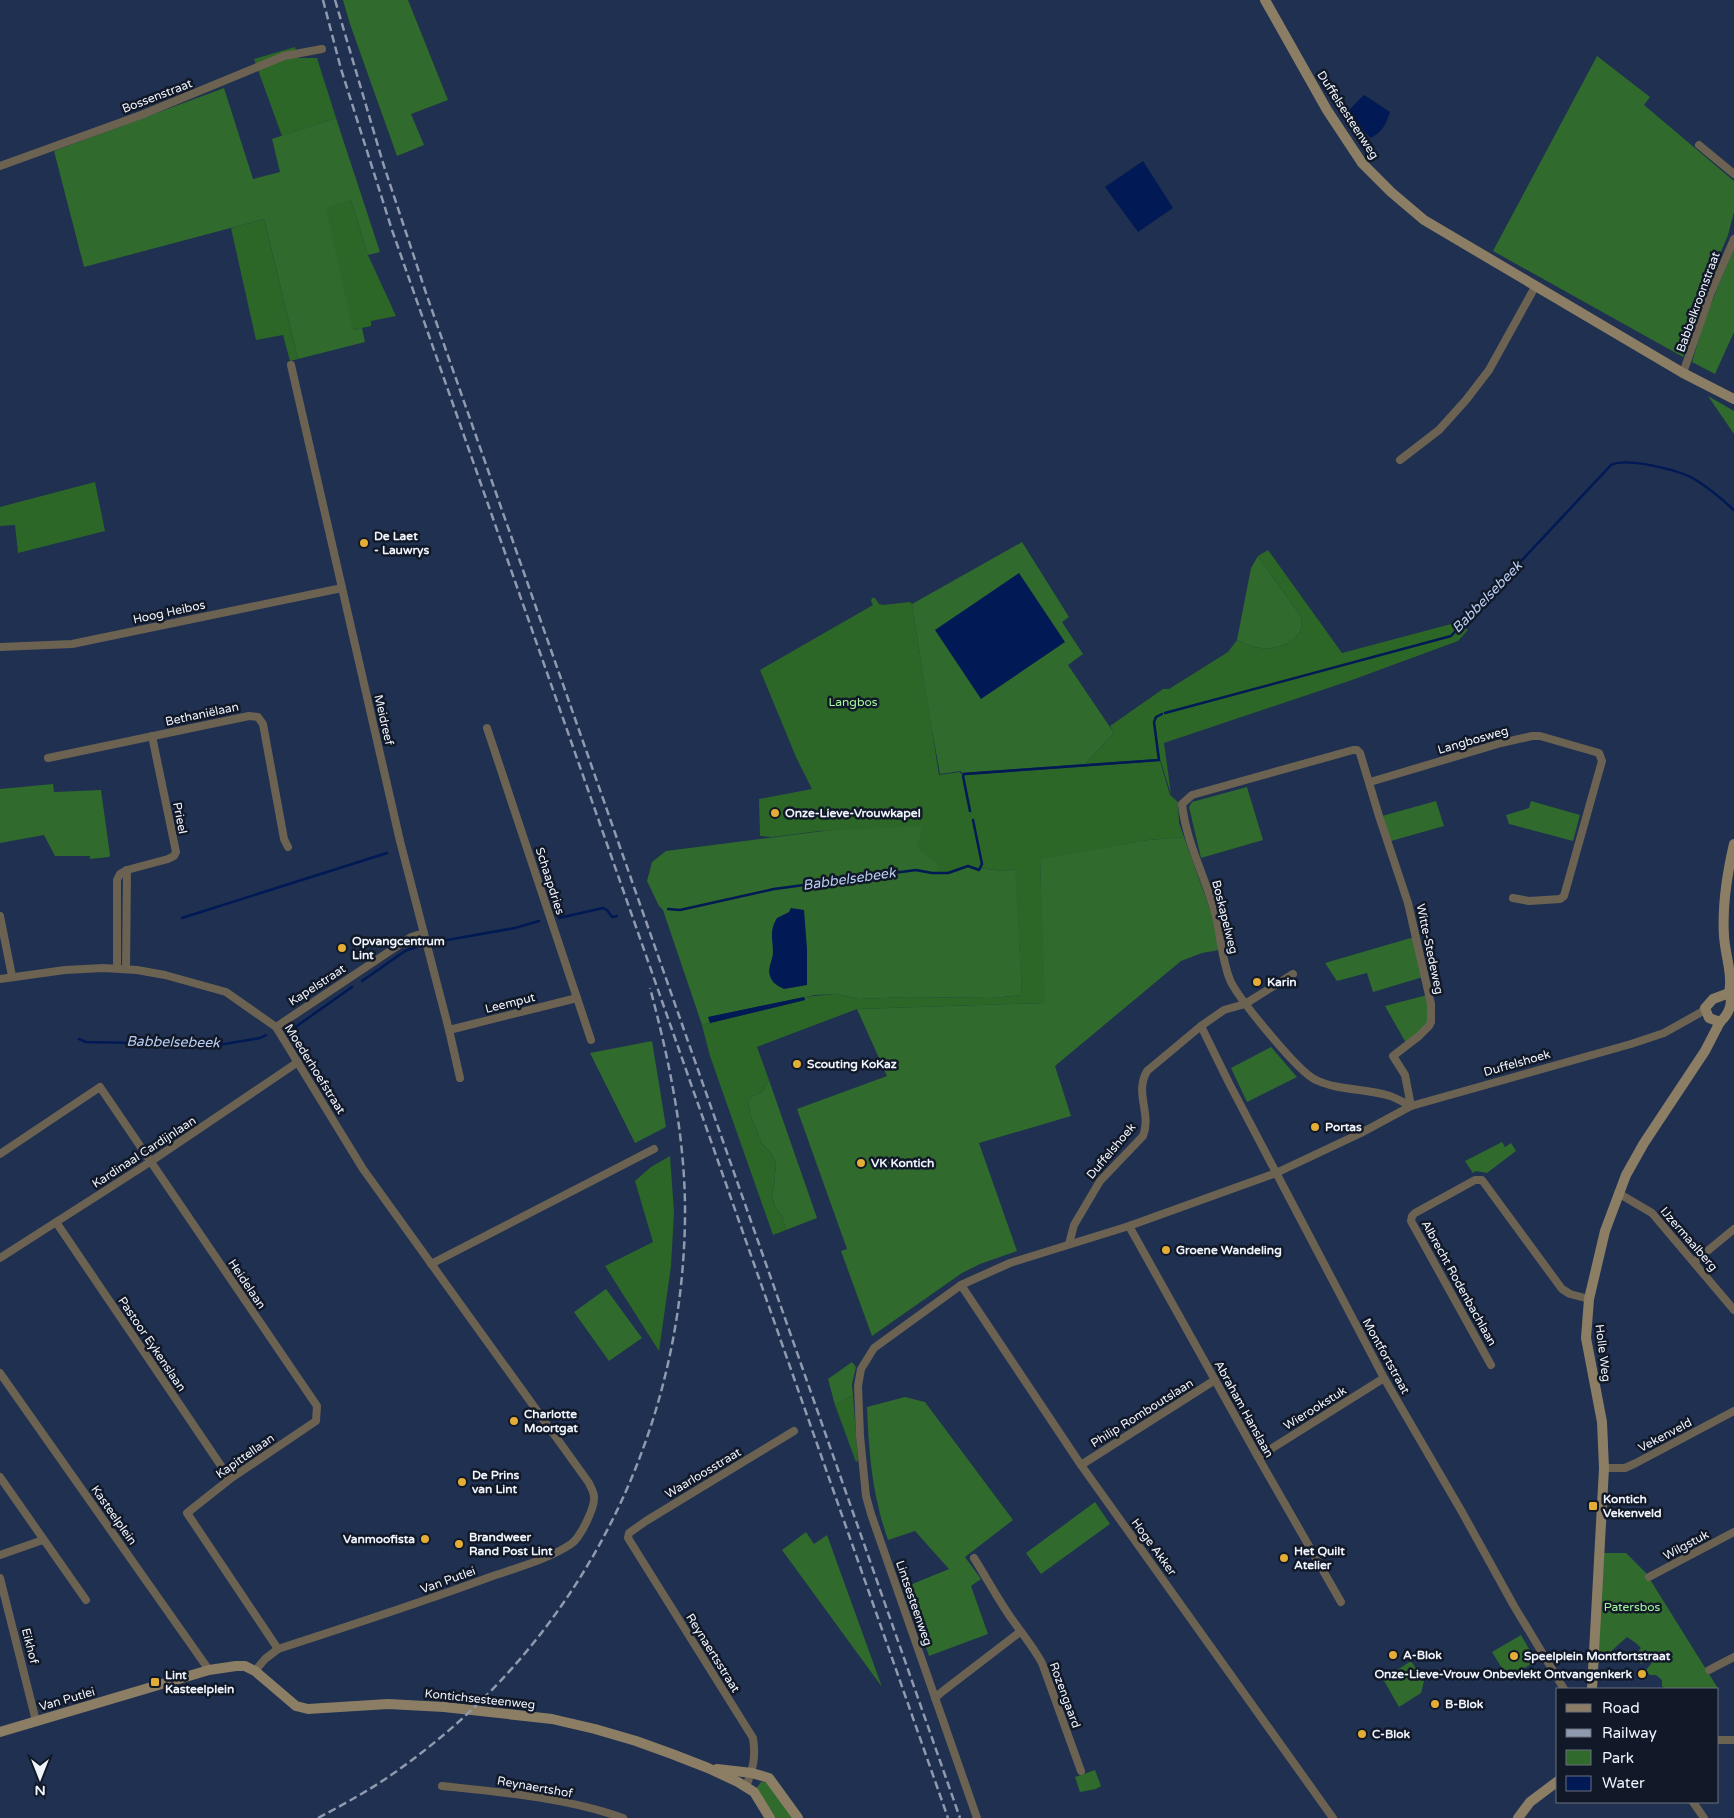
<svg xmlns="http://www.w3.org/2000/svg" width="1734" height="1818" viewBox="0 0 1734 1818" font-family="'Varela Round',sans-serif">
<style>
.green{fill:#306a2c}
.forest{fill:#2c6728}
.water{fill:#011955}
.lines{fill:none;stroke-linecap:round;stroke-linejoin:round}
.stream{stroke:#011955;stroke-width:2.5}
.street{stroke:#6c6252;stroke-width:8}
.secondary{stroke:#8c7e64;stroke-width:10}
.rail{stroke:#909aae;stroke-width:2.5;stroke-dasharray:8 4;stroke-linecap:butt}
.poi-dot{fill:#e4ad35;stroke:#111827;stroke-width:2}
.labels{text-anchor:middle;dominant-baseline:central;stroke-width:5;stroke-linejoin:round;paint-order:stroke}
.street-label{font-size:12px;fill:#eff4fd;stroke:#111827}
.poi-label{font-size:12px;font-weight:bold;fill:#eff4fd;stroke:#111827;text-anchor:start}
.park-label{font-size:12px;fill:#a4f69d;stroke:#111827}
.water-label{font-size:14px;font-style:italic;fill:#b8cdf2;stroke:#111827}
</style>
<rect width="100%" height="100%" fill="#1f3050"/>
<g class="green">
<path d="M343,0H408L448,100L411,114L424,145L397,156L350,24Z"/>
<path d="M1597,56L1650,97L1644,105L1734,181V212L1728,235L1702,297L1683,357L1493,251Z"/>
<path d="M224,88L253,179L280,172L272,139L336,118L380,252L368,255L351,200L354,330L362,328L365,342L298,359L264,219L84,267L54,151Z"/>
<path d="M1734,248V332L1715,374L1692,362L1704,321Z"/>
<path d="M1708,396L1734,411V434Z"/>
<path d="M1022,542L1069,617L1062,622L1083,654L1068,665L1114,733L1085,764L962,773L961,771L940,774L930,720L912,604Z"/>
<path d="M1258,556L1302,618C1301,623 1302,629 1299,633C1291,646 1269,651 1255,647C1249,646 1243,642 1237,640L1251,568Z"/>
<path d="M53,784L54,792L101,790L110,855L109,857L90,859V856H55L44,835L0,843V789Z"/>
<path d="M1247,787L1263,840L1201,858L1189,807L1192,802Z"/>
<path d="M1436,801L1444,826L1391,841L1382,816Z"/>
<path d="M1531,801L1580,815L1573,841L1509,824L1506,815L1529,808Z"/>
<path d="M935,817L957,872L966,866L1002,871L1016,869L1022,995L992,998L908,997L859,999L835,994L815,995L709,1017L710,1023L702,1025L663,910L659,906L647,881L652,862L666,851Z"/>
<path d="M1184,837L1212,915L1219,950L1202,953L1181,961L1055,1066L1071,1116L979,1143L1017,1251L980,1264L962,1273L872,1336L841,1251L847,1249L797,1109L887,1076L857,1009L1044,1003L1040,858L1148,840Z"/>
<path d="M1414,937L1423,977L1373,992L1367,973L1337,981L1325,963Z"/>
<path d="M1427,995C1431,1026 1429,1024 1406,1043L1385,1006Z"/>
<path d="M652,1041L666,1127L635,1143L590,1053Z"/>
<path d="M1271,1047L1297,1077L1247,1102L1231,1068Z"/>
<path d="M769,1080L817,1218L786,1230L782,1216L775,1207L772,1194L774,1184L776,1163L772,1154L762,1144L750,1114L748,1101L753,1096L762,1092Z"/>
<path d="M1502,1142L1505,1147L1511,1143L1516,1151L1487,1173L1476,1171L1473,1173L1465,1161Z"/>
<path d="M606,1289L642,1338L609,1361L574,1312Z"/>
<path d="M852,1362L856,1367L852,1384L853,1395L835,1405L828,1379Z"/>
<path d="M905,1397L925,1402L1013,1520L965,1557L981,1579L971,1586L988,1634L929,1656L905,1587L949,1569L915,1531L888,1540C872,1493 869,1455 867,1407Z"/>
<path d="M1095,1502L1110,1524L1041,1574L1026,1553Z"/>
<path d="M806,1532L814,1544L827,1535L882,1687L782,1550Z"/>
<path d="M1603,1553H1626L1646,1573L1719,1690L1665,1689L1662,1686V1680L1656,1675H1650L1645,1671L1652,1663L1647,1658L1641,1664L1634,1656L1641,1648L1636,1643L1627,1637L1598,1663Z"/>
<path d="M1521,1635L1536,1661L1508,1678L1492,1652Z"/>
<path d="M1411,1661L1424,1681L1421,1693L1399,1707L1383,1679Z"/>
<path d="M1095,1770L1101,1786L1096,1789L1080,1792L1075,1777Z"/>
<path d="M761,1782L770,1783L794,1818H774L755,1790Z"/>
</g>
<g class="forest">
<path d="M295,47L298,58H317L336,118L282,136L254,59Z"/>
<path d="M351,200L368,255L396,316L371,321V326L353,330L326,208Z"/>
<path d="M264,219L298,359L290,361L283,335L256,340L231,228Z"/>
<path d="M95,482L105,531L18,553L15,525L0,526V507Z"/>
<path d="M1268,550L1342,653L1455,623L1468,630L1458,641L1352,680L1164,743L1171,794L1160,759L1085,764L1114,733L1110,726L1163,689H1169L1228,652L1237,640C1243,642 1249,646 1255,647C1269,651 1291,646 1299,633C1302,629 1301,622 1302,618L1258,556Z"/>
<path d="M872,598H875L879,604L883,605L910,602L912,604L939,775L960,772L961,774L967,775L1160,761L1170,795L1178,802L1179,823L1184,837L1148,840L1040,859L1045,1003L857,1009L757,1047L769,1080L762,1092L753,1096L748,1101L750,1114L762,1144L772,1154L776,1163L774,1184L772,1194L775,1207L782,1216L786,1230L773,1235L710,1056L702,1025L805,1000L804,997L835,994L859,999L908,997L992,998L1022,995L1015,869L1002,871L966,866L957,872L938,874L936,863L917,847L923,826L820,831L772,837L760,836L759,799L812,789L796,757L760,670L873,605L871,601Z"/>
<path d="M670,1156L674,1212L671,1266L659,1351L605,1266L653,1242L635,1181L651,1167Z"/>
<path d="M853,1395L858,1461L856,1462L835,1405Z"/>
</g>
<g class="water">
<path d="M1364,95L1390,112C1386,124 1382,133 1370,138L1348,111Z"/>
<path d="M1143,161L1173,208L1138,232L1105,187Z"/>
<path d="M1019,573L1065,642L981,699L935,630Z"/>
<path d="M791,908L804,910L807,949V985L784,989C778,986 772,983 770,976C767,968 773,960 773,952C773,939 769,931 777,918L789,912Z"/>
<path d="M804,997L805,1000L710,1023L708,1017Z"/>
</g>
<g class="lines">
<g class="stream">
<path d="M1165,713L1451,636L1611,465C1626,457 1679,470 1694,479C1708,487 1722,499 1734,510"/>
<path d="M970,811L963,776L964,774L1159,760L1154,722L1156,717L1162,714"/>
<path d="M668,909L680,910L774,889L916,870L932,873H948L968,866L979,870L982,864L973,820"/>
<path d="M182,918L387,853"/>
<path d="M559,918L603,908L607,910L612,917L617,916"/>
<path d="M436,942L515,928L539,921"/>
<path d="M362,981L405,951L416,947"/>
<path d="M290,1029L294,1028L352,987"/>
<path d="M79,1039L86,1042L135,1043L176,1041L218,1045L260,1038L266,1035"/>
</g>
<g class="street">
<path d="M1699,145L1734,174"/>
<path d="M0,166L141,115L284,56L322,49"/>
<path d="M291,365L400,841L449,1030L460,1078"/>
<path d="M1683,373L1710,295L1734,239"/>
<path d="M1400,460L1439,430L1466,400L1489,370L1535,287"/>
<path d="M0,647L72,644L342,588"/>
<path d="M487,728L591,1040"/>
<path d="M1353,750H1357L1360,753L1379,816L1408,903L1431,1004V1022L1429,1026L1419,1036L1393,1056L1405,1075L1411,1106C1404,1103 1397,1098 1390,1096C1367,1088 1339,1091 1316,1080C1299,1073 1238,998 1230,980C1221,958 1221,935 1215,913C1205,876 1186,842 1182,804L1192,795Z"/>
<path d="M48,758L249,716L258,717L263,724L284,839L288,847"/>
<path d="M1370,782L1501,743L1532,736H1540L1599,753L1602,761L1564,896L1560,899L1529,901L1513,898"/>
<path d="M0,916L12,976"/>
<path d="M117,968V880L120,874L127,870L168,859L174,856L176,852L152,736"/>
<path d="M126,969L127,870"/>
<path d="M0,979L65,970L103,968L137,970L165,975L226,992L276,1027L363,1169L589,1483C591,1488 594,1492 594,1497C595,1508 580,1538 571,1544C549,1559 516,1568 490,1577C420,1603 349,1626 278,1649L265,1659L255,1671"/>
<path d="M1201,1026L1229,1083L1384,1378L1462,1512L1514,1606L1564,1689"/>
<path d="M276,1027L411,937L424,933"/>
<path d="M449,1030L577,998"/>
<path d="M0,1154L100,1087L317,1406L316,1421L230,1479L187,1513L278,1649"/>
<path d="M1618,1193L1652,1213L1734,1310"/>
<path d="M56,1222L230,1479"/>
<path d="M1129,1226L1258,1457L1341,1602"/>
<path d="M1069,1244L1074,1225L1100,1181L1143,1136C1152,1113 1134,1094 1147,1071L1201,1026L1224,1010L1245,1004L1293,974"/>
<path d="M0,1258L150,1162L298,1062"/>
<path d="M1694,1262L1734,1229"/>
<path d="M431,1264L654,1149"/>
<path d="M961,1285L1081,1465L1333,1818"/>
<path d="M1491,1365L1411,1221L1412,1216L1415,1213L1475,1180H1482L1562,1289L1570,1294L1589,1299"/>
<path d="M0,1373L209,1670"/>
<path d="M1258,1457L1384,1378"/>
<path d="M1081,1465L1215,1380"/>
<path d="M1604,1468H1625L1636,1463L1734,1411"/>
<path d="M0,1477L86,1600"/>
<path d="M0,1555L43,1540"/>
<path d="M974,1558C986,1577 996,1596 1009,1615C1020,1631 1033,1646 1042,1663L1081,1771"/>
<path d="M1649,1577L1734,1532"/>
<path d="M0,1578L36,1721"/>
<path d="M1709,1670L1734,1657"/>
<path d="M935,1698L943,1691L1020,1632"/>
<path d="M1718,1740H1734"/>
<path d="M442,1786C500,1792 568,1798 623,1818"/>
<path d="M746,1786C753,1770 756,1757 753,1738L628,1538L629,1533L646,1521L794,1431"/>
<path d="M1693,1802L1704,1818"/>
<path d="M977,1818L871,1514L866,1496L860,1436L858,1386L861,1369L874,1348L961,1285L1010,1263L1129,1226L1276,1173L1361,1133L1411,1106L1631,1044L1664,1033L1705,1010"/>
</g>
<g class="secondary">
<path d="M1265,0L1327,110L1362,163L1391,192L1424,220L1683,373L1734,399"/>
<path d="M1720,1022C1728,1015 1734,1003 1729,993C1733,975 1725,954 1724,936C1722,905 1727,874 1734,844"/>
<path d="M1720,1022L1709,1018L1705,1008L1713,999L1729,993"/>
<path d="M1592,1689L1604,1468L1602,1422L1586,1338L1589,1299L1605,1231L1626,1175L1644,1143L1705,1051L1720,1022"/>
<path d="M0,1732L209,1670L236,1666H245L255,1671L296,1706L308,1709L388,1704L444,1707L552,1719L595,1729L636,1741L672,1754L708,1768L738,1782L754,1792L770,1818"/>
<path d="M717,1769L752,1773L769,1778L798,1818"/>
<path d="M1518,1818L1530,1802L1558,1781"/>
</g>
<g class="rail">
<path d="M323,0L341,69L392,230L948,1818"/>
<path d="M335,0L383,163L427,296L960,1818"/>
<path d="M318,1818C344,1804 370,1790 394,1773C576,1646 682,1440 685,1219C686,1141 670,1063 650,988"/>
</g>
</g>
<g class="poi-dot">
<circle cx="364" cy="543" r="5"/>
<circle cx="775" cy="813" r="5"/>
<circle cx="342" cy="948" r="5"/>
<circle cx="1257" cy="982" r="5"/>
<circle cx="797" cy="1064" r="5"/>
<circle cx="1315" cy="1127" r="5"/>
<circle cx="861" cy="1163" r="5"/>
<circle cx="1166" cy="1250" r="5"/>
<circle cx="514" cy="1421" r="5"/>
<circle cx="462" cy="1482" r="5"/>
<rect x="1588" y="1501" width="10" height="10" rx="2.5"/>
<circle cx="425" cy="1539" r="5"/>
<circle cx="459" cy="1544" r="5"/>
<circle cx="1284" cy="1558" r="5"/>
<circle cx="1393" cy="1655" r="5"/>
<circle cx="1514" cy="1656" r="5"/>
<circle cx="1642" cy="1674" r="5"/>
<rect x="150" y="1677" width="10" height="10" rx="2.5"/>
<circle cx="1435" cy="1704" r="5"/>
<circle cx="1362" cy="1734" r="5"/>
</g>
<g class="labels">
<g class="street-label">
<text transform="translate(157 96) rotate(-21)">Bossenstraat</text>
<text transform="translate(1348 115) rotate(57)">Duffelsesteenweg</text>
<text transform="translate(1698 302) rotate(-70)">Babbelkroonstraat</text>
<text transform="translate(169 612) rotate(-12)">Hoog Heibos</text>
<text transform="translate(202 714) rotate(-12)">Bethaniëlaan</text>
<text transform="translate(384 720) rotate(77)">Meidreef</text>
<text transform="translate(1473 740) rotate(-16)">Langbosweg</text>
<text transform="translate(180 818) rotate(79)">Prieel</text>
<text transform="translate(550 881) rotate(72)">Schaapdries</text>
<text transform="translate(1225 917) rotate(76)">Boskapelweg</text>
<text transform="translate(1430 949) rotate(78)">Witte-Stedeweg</text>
<text transform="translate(317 985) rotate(-33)">Kapelstraat</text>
<text transform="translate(510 1003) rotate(-14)">Leemput</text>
<text transform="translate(1517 1063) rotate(-16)">Duffelshoek</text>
<text transform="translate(315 1069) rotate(58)">Moederhoefstraat</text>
<text transform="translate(1111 1151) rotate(-50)">Duffelshoek</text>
<text transform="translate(144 1152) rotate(-33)">Kardinaal Cardijnlaan</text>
<text transform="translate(1689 1239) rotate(49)">IJzermaalberg</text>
<text transform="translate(1459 1283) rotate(61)">Albrecht Rodenbachlaan</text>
<text transform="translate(247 1284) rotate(56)">Heidelaan</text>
<text transform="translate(152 1344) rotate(56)">Pastoor Eykenslaan</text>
<text transform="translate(1603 1353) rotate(83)">Holle Weg</text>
<text transform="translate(1386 1356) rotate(61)">Montfortstraat</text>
<text transform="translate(1315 1408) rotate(-32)">Wierookstuk</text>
<text transform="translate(1244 1409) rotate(61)">Abraham Hanslaan</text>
<text transform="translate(1142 1413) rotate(-32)">Philip Romboutslaan</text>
<text transform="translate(1665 1435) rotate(-28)">Vekenveld</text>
<text transform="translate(245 1456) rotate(-35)">Kapittellaan</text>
<text transform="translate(703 1473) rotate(-31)">Waarloosstraat</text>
<text transform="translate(114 1515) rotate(55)">Kasteelplein</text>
<text transform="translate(1686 1545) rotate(-28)">Wilgstuk</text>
<text transform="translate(1154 1547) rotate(54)">Hoge Akker</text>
<text transform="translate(448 1580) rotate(-20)">Van Putlei</text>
<text transform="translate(914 1603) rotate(71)">Lintsesteenweg</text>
<text transform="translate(30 1646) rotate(76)">Eikhof</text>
<text transform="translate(713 1653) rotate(58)">Reynaertsstraat</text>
<text transform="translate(1065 1695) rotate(70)">Rozengaard</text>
<text transform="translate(67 1699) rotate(-16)">Van Putlei</text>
<text transform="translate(480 1699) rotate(6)">Kontichsesteenweg</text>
<text transform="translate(535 1787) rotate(10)">Reynaertshof</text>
</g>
<g class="poi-label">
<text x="374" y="536">De Laet<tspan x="374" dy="14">- Lauwrys</tspan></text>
<text x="785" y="813">Onze-Lieve-Vrouwkapel</text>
<text x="352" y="941">Opvangcentrum<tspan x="352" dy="14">Lint</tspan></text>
<text x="1267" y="982">Karin</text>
<text x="807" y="1064">Scouting KoKaz</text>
<text x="1325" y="1127">Portas</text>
<text x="871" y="1163">VK Kontich</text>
<text x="1176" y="1250">Groene Wandeling</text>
<text x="524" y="1414">Charlotte<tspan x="524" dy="14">Moortgat</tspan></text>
<text x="472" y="1475">De Prins<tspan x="472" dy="14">van Lint</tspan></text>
<text x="1603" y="1499">Kontich<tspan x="1603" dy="14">Vekenveld</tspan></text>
<text x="469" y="1537">Brandweer<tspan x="469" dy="14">Rand Post Lint</tspan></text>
<text x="415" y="1539" text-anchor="end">Vanmoofista</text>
<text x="1294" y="1551">Het Quilt<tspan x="1294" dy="14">Atelier</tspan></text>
<text x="1403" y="1655">A-Blok</text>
<text x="1524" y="1656">Speelplein Montfortstraat</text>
<text x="1632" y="1674" text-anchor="end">Onze-Lieve-Vrouw Onbevlekt Ontvangenkerk</text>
<text x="165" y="1675">Lint<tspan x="165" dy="14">Kasteelplein</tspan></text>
<text x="1445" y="1704">B-Blok</text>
<text x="1372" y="1734">C-Blok</text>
</g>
<g class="park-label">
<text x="853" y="702">Langbos</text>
<text x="1632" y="1607">Patersbos</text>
</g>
<g class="water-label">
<text transform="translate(1487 597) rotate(-46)">Babbelsebeek</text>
<text transform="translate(849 879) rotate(-8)">Babbelsebeek</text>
<text transform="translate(173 1042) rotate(1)">Babbelsebeek</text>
</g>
</g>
<rect x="1556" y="1688" width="162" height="115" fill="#111827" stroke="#6a707d"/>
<rect x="1566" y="1704" width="25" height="8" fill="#8c7e64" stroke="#6a707d"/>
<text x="1602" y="1713" font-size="15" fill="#eff4fd">Road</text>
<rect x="1566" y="1729" width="25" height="8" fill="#909aae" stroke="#6a707d"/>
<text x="1602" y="1738" font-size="15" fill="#eff4fd">Railway</text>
<rect x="1566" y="1750" width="25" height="15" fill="#306a2c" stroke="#6a707d"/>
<text x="1602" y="1763" font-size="15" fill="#eff4fd">Park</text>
<rect x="1566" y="1776" width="25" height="15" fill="#011955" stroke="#6a707d"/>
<text x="1602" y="1788" font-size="15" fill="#eff4fd">Water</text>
<g transform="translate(40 1778) rotate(180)" stroke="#111827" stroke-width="4" paint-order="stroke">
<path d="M0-4L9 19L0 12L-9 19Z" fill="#eff4fd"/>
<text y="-8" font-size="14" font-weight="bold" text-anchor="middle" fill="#eff4fd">N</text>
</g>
</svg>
